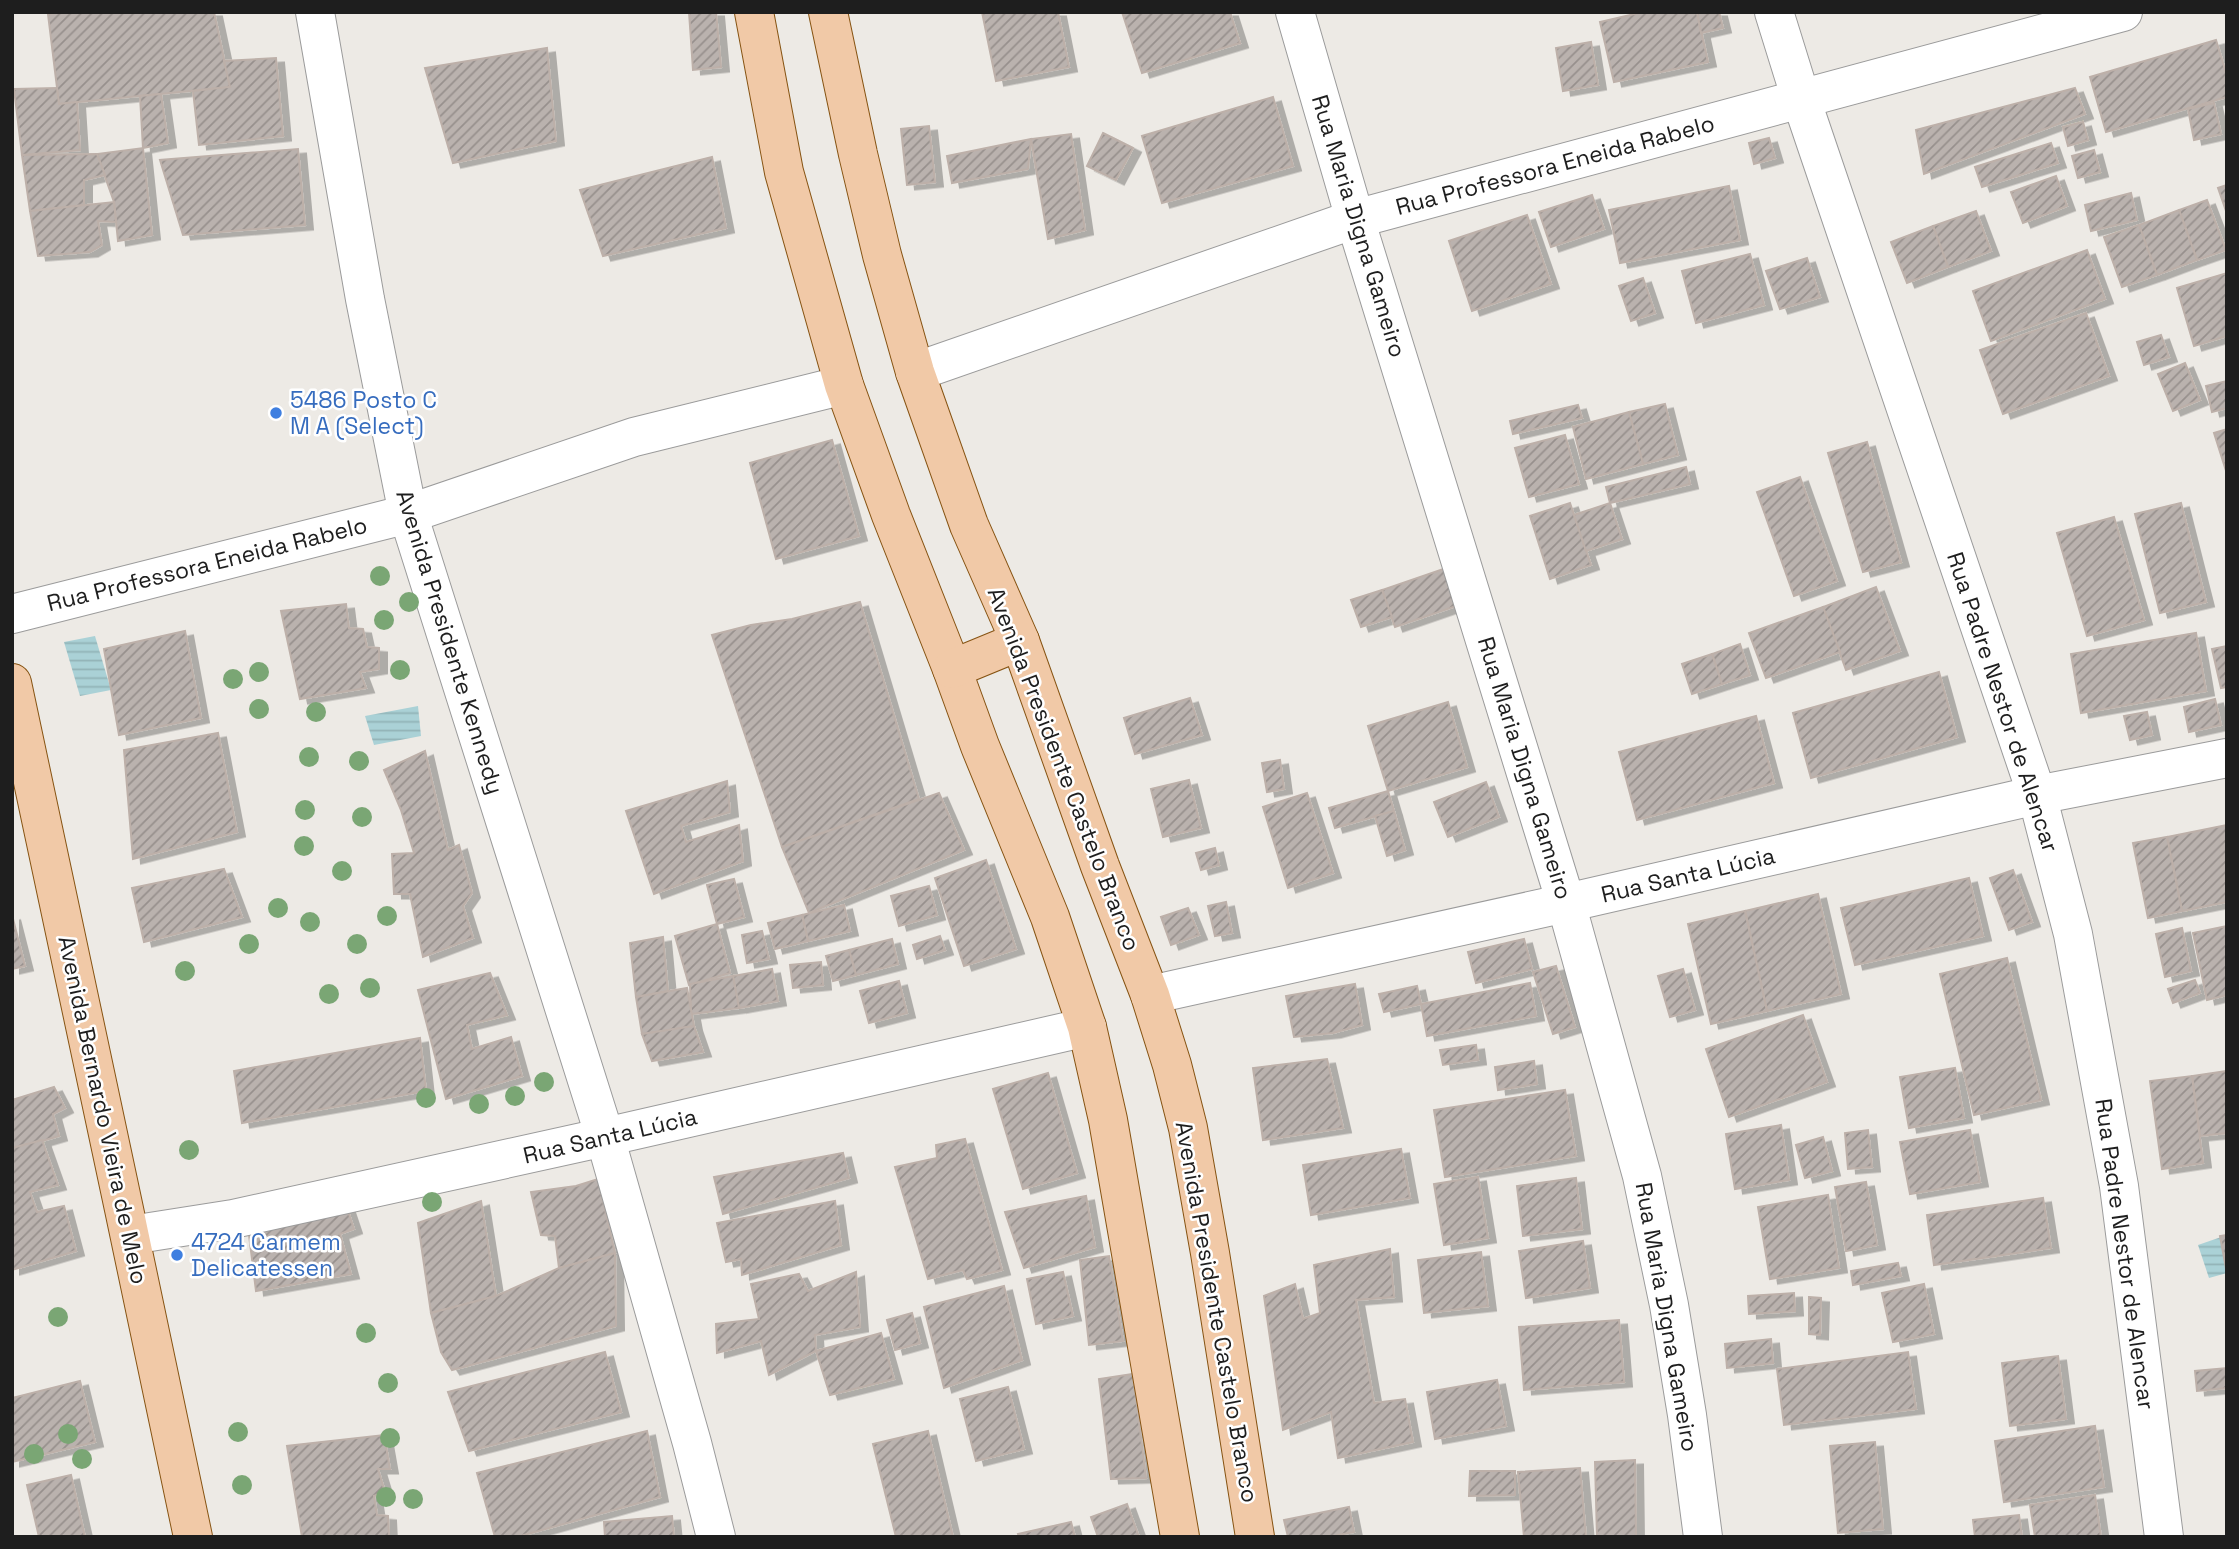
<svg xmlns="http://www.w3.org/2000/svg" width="2239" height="1549" viewBox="0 0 2239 1549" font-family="'Space Grotesk',sans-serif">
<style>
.water{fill:url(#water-rules)}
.building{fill:url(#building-hatch);stroke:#bdb0a9;stroke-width:2;filter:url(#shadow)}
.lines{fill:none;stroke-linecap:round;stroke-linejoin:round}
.street-casing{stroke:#9b9b9b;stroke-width:40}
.primary-casing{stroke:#865312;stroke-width:40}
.street{stroke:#fff;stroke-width:38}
.primary{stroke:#f1c9a7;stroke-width:38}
.tree{fill:#7aa674}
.shop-dot{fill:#3f7fe0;stroke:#fff;stroke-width:2.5}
.labels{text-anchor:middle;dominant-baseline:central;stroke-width:5;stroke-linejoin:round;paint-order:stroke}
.street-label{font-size:23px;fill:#1e1e1e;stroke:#fff}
.shop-label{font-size:23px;fill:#366cbe;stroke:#fff;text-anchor:start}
</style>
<defs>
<pattern id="water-rules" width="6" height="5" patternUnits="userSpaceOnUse" patternTransform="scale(1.75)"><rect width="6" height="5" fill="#aad1d6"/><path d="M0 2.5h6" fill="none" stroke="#92b3b7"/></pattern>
<pattern id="building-hatch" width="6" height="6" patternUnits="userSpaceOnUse" patternTransform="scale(1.75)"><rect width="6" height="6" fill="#bab2ae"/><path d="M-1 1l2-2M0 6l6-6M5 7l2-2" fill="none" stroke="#97908d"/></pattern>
<filter id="shadow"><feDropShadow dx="8" dy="4.5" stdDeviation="0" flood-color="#0004"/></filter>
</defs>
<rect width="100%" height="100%" fill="#edeae5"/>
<g class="water">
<path d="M95,636L111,690L80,696L64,642Z"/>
<path d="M418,706L421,736L374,745L365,716Z"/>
<path d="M2227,1235V1273L2209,1278L2198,1245Z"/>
</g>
<g class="building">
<path d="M61,12H214L230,87L59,104L48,14Z"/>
<path d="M689,12H716L721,67L693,70Z"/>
<path d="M982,12H1058L1069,67L996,81Z"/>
<path d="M1122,12H1230L1240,43L1142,73Z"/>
<path d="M1643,12H1697L1708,62L1614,82L1600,22Z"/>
<path d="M1697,12H1719L1723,28L1701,33Z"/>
<path d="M2216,40L2227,76V97L2106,132L2090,77Z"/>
<path d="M1591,42L1598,85L1563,91L1556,48Z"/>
<path d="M547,48L556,141L453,163L425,68Z"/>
<path d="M276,58L283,136L199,145L193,91L230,87L224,61Z"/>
<path d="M57,88L59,104L77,102L80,150L22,155L14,89Z"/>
<path d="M2075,88L2085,114L1924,174L1916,130Z"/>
<path d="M161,94L168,143L143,148L140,96Z"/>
<path d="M1273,97L1293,166L1162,203L1142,136Z"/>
<path d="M2214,103L2221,134L2194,140L2188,109Z"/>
<path d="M2083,122L2088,140L2068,146L2063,127Z"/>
<path d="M929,126L935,182L907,185L901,129Z"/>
<path d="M1103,133L1133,148L1116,180L1087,166Z"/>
<path d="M1071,134L1085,230L1048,239L1031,139Z"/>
<path d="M1769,138L1775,158L1754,164L1749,143Z"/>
<path d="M1031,139L1028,169L952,183L947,156Z"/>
<path d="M2051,143L2058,163L1982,187L1975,167Z"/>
<path d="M143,148L152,235L118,241L114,202L97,154Z"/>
<path d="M298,149L305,225L183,235L160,160Z"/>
<path d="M2094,150L2100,172L2078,178L2072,156Z"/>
<path d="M97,154L105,175L84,180V205L30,211L22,155Z"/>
<path d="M712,157L726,228L603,256L580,190Z"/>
<path d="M2056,176L2067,206L2023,223L2011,192Z"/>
<path d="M2227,185V211H2226L2218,188Z"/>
<path d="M1729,186L1740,240L1620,263L1609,210Z"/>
<path d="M2131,193L2137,220L2091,231L2085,205Z"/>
<path d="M1592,195L1604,229L1551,247L1539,212Z"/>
<path d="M2207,200L2226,250L2197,260L2179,210Z"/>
<path d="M114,202L116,222L98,221L102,245L90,252L38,256L30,211Z"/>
<path d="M2179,210L2197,260L2157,275L2139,225Z"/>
<path d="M1976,211L1991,251L1948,267L1933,226Z"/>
<path d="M1527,215L1551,284L1472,311L1449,241Z"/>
<path d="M2139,225L2157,275L2122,287L2104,237Z"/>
<path d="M1933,226L1948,267L1907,283L1891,242Z"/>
<path d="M2087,250L2105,299L1991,341L1973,291Z"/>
<path d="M1750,254L1764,305L1696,323L1682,271Z"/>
<path d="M1807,258L1820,297L1780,309L1766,271Z"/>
<path d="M2227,273V336L2194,346L2177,288Z"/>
<path d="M1643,278L1655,313L1631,321L1619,286Z"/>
<path d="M2086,313L2109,376L2003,414L1980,350Z"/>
<path d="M2161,335L2169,357L2144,365L2137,342Z"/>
<path d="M2185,363L2200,400L2173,411L2158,374Z"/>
<path d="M2227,381V408L2212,412L2206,386Z"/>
<path d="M1665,404L1678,455L1643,464L1629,412Z"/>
<path d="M1578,405L1582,418L1513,434L1510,421Z"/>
<path d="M1629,412L1643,464L1586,479L1573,427Z"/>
<path d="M2227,429V474L2214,433Z"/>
<path d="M1565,435L1579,484L1529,497L1515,448Z"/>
<path d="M832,440L859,536L776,559L750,463Z"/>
<path d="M1867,442L1901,562L1863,572L1828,453Z"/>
<path d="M1686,467L1690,484L1610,503L1606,487Z"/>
<path d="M1800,477L1837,581L1794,596L1757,492Z"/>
<path d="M1570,503L1591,565L1550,579L1530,516Z"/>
<path d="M1610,503L1622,539L1586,551L1574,515Z"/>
<path d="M2181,503L2206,602L2160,613L2135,514Z"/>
<path d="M2114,517L2144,620L2087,636L2057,533Z"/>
<path d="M1452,566L1465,603L1395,627L1382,590Z"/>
<path d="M1876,587L1900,651L1846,670L1823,607Z"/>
<path d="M1382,590L1392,617L1361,627L1351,600Z"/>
<path d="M860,602L919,799L782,847L712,635L751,625L792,619Z"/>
<path d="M346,604L349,628L363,629L367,647L379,648V669L360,672L366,688L300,699L281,611Z"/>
<path d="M1823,607L1840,652L1766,678L1749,633Z"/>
<path d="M185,631L201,718L119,735L104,649Z"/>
<path d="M2196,633L2206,691L2081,713L2071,654Z"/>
<path d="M1740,644L1750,675L1722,684L1712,654Z"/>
<path d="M2227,646V687L2221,688L2212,649Z"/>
<path d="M1712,654L1722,684L1692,694L1682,664Z"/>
<path d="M1939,672L1957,737L1811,778L1793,713Z"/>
<path d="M1190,698L1202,735L1135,754L1124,718Z"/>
<path d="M2215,699L2221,725L2189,732L2184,707Z"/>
<path d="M1448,702L1467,767L1388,791L1368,726Z"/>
<path d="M2147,712L2152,735L2130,740L2124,716Z"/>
<path d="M1756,716L1774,783L1637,820L1619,752Z"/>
<path d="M218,733L237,832L133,859L124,750Z"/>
<path d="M425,751L448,850L459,845L472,893L463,906L473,938L423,957L410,894H394L392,854L414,853L401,810L384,770Z"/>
<path d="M1280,760L1284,789L1267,792L1262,763Z"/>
<path d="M1189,780L1201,828L1163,837L1151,789Z"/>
<path d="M727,781L730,812L681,826L686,842L739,825L743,861L654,894L626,811Z"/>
<path d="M1486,782L1499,817L1448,837L1434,802Z"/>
<path d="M1388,791L1394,811L1335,828L1329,808Z"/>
<path d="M939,793L964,850L809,913L782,847Z"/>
<path d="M1307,793L1333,873L1288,888L1263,807Z"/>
<path d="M1394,811L1405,850L1387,856L1375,816Z"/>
<path d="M2227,825V902L2182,911L2167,837Z"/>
<path d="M2167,837L2182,911L2148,918L2133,843Z"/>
<path d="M1215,848L1219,865L1201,870L1196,853Z"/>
<path d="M986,860L1016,949L964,966L935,878Z"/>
<path d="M224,869L242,917L144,942L132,888Z"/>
<path d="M2013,870L2032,922L2009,930L1990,878Z"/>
<path d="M1969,878L1983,936L1855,965L1841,908Z"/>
<path d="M734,879L744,917L717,924L707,885Z"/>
<path d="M929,886L937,915L899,926L891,896Z"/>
<path d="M1818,894L1841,994L1767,1011L1745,911Z"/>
<path d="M1226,902L1232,933L1215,936L1208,906Z"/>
<path d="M844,905L850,931L808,941L802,915Z"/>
<path d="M1188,908L1199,935L1171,945L1161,917Z"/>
<path d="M1745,911L1767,1011L1711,1024L1688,924Z"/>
<path d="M12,915L25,966L12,969Z"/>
<path d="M802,915L808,941L775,949L768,923Z"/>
<path d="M717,924L730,973L689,985L675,936Z"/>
<path d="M2227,926V995L2207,1000L2193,933Z"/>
<path d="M2182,928L2191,971L2165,977L2156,934Z"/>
<path d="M762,931L769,959L747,963L742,935Z"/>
<path d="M940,936L945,950L917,959L913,945Z"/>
<path d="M663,937L668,991L636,997L630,943Z"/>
<path d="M892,939L898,964L856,975L849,950Z"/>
<path d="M1524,939L1532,969L1476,983L1468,952Z"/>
<path d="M849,950L856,975L833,981L826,956Z"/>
<path d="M2007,958L2041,1100L1974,1115L1940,974Z"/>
<path d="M821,962L823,985L793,988L790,965Z"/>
<path d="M1556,966L1575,1027L1553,1034L1533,972Z"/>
<path d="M772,969L778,1001L739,1008L733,976Z"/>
<path d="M1683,969L1695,1010L1670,1017L1658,976Z"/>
<path d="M490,973L507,1015L467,1025L472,1049L511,1037L522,1076L446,1099L418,990Z"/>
<path d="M733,976L739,1008L691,1014L690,984Z"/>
<path d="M2195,980L2200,993L2173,1003L2168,989Z"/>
<path d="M899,981L907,1013L869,1023L860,991Z"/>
<path d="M1530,983L1536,1016L1427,1036L1421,1004Z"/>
<path d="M1355,984L1362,1025L1333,1033L1294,1037L1286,996Z"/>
<path d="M1417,986L1421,1004L1384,1012L1379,994Z"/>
<path d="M687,988L694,1026L642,1034L636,997Z"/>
<path d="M1803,1015L1827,1082L1729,1117L1706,1049Z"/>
<path d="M694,1026L703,1052L652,1061L642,1034Z"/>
<path d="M420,1038L426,1091L242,1123L234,1071Z"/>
<path d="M1476,1045L1478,1060L1443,1065L1440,1050Z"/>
<path d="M1327,1059L1343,1128L1263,1140L1253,1068Z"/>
<path d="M1534,1061L1537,1084L1498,1090L1495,1067Z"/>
<path d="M1955,1068L1964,1118L1909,1128L1900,1077Z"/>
<path d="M2227,1071V1133L2200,1136L2192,1076Z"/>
<path d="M1048,1073L1077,1173L1023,1189L993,1089Z"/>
<path d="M2192,1076L2203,1163L2162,1169L2150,1081Z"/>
<path d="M54,1087L65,1108L53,1114L59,1136L12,1150V1100Z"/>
<path d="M1565,1090L1576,1156L1445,1177L1434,1110Z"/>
<path d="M1781,1125L1789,1180L1735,1189L1726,1134Z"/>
<path d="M1868,1130L1872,1167L1848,1169L1845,1133Z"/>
<path d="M1970,1130L1980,1182L1910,1194L1900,1142Z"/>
<path d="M1823,1137L1832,1171L1805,1178L1796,1145Z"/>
<path d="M965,1139L1002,1270L967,1279L963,1270L928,1279L895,1167L937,1158L936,1145Z"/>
<path d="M42,1140L58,1185L30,1192L37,1212L64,1206L76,1251L12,1270V1148Z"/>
<path d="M1401,1149L1410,1198L1311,1215L1303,1165Z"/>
<path d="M843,1153L849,1178L723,1214L714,1177Z"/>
<path d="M1478,1177L1488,1238L1444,1245L1434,1184Z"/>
<path d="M1576,1178L1582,1229L1523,1236L1517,1186Z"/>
<path d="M598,1179L615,1253L559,1268L555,1236L541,1235L531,1192L576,1186Z"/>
<path d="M1866,1182L1877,1245L1846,1251L1835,1187Z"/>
<path d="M1828,1195L1839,1268L1770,1279L1758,1207Z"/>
<path d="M1086,1196L1095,1247L1024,1268L1005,1212Z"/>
<path d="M2043,1198L2051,1248L1934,1265L1927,1215Z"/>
<path d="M344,1199L354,1229L340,1234L351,1274L256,1291L247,1219Z"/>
<path d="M481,1201L496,1296L431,1313L418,1223Z"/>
<path d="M835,1201L841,1245L742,1275L741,1259L726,1262L717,1223Z"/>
<path d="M2227,1235V1274L2220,1236Z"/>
<path d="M1583,1241L1590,1288L1526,1298L1519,1251Z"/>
<path d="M1390,1249L1394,1297L1356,1300L1374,1403L1405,1399L1413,1442L1338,1458L1331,1412L1283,1430L1264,1296L1295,1284L1303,1319L1320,1313L1314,1265Z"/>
<path d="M1481,1252L1488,1306L1424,1313L1418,1260Z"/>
<path d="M615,1253L616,1326L452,1370L441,1352L431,1313L496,1296L559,1268Z"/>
<path d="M1109,1256L1123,1341L1089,1345L1080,1260Z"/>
<path d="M1898,1263L1901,1276L1853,1285L1851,1271Z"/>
<path d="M856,1272L860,1327L815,1335L816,1351L769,1375L761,1341L717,1353L716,1324L759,1319L751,1284L799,1274L808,1291Z"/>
<path d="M1063,1272L1073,1316L1036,1324L1027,1279Z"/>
<path d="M1924,1284L1934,1334L1893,1342L1882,1293Z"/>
<path d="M1004,1286L1022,1360L944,1388L924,1307Z"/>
<path d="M1794,1293L1795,1311L1749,1314L1748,1296Z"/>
<path d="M1809,1297L1821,1298L1820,1335L1809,1334Z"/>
<path d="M912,1313L920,1343L895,1350L887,1320Z"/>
<path d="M1619,1320L1624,1382L1524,1390L1519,1327Z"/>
<path d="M881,1333L894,1379L830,1395L816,1351Z"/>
<path d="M1771,1339L1773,1363L1727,1368L1725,1344Z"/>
<path d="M605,1352L621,1412L469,1451L448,1392Z"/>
<path d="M1908,1352L1916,1409L1784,1425L1777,1369Z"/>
<path d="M2058,1356L2066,1419L2010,1426L2002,1363Z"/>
<path d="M2227,1368V1388L2197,1391L2195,1371Z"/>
<path d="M1133,1374L1146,1478L1111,1479L1099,1379Z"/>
<path d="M1497,1380L1506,1426L1435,1439L1427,1392Z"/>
<path d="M80,1381L95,1442L12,1462V1398Z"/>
<path d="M1008,1387L1024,1449L976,1461L960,1399Z"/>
<path d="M2095,1426L2104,1487L2004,1502L1995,1441Z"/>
<path d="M647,1431L660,1497L517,1537H495L477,1473Z"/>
<path d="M928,1431L953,1537H896L873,1444Z"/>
<path d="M384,1435L390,1469H378L385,1492L374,1496L377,1515L388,1516L389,1537H302L287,1446Z"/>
<path d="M1875,1442L1883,1529L1838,1533L1830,1446Z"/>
<path d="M1635,1460L1636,1537H1597L1595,1462Z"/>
<path d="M1580,1468L1586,1537H1524L1518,1472Z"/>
<path d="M1470,1471H1515V1495L1469,1496Z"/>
<path d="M71,1475L85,1537H39L27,1485Z"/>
<path d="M2095,1495L2101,1537H2035L2030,1505Z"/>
<path d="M1127,1504L1139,1537H1098L1091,1517Z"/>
<path d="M1349,1507L1354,1532L1328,1537H1288L1284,1520Z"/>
<path d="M2019,1515L2022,1537H1975L1973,1520Z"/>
<path d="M672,1516L674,1537H605L604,1522Z"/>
<path d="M1071,1522L1075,1537H1019L1018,1534Z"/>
</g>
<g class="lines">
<g class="street-casing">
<g id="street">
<path d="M315,12L365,299L408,514L605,1137L692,1443L716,1537"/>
<path d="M1295,12L1355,219L1566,903L1642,1176L1669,1305L1687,1415L1703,1537"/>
<path d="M1774,12L1801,99L2037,795L2073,934L2119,1186L2164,1537"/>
<path d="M915,372L1355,219L2123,12"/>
<path d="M12,614L408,514L634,437L844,385"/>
<path d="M1150,995L1566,903L2037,795L2227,758"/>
<path d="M131,1235L233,1219L605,1137L1087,1027"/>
</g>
</g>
<g class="primary-casing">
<g id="primary">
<path d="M754,12L784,172L844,385L891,515L952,669L980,746L1050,917L1087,1027L1108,1120L1180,1537"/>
<path d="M828,12L858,154L882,255L915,372L969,525L1020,641L1100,866L1150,995L1172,1065L1188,1128L1210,1253L1255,1537"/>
<path d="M952,669L1020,641"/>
<path d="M12,683C72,968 134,1252 193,1537"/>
</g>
</g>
<use href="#street" class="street"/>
<use href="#primary" class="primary"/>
</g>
<g class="tree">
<circle cx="380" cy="576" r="10"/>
<circle cx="409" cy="602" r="10"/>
<circle cx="384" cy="620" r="10"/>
<circle cx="400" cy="670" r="10"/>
<circle cx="259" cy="672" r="10"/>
<circle cx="233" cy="679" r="10"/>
<circle cx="259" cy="709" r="10"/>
<circle cx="316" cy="712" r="10"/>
<circle cx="309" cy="757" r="10"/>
<circle cx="359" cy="761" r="10"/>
<circle cx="305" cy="810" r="10"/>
<circle cx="362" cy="817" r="10"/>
<circle cx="304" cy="846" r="10"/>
<circle cx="342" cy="871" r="10"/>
<circle cx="278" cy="908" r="10"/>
<circle cx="387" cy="916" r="10"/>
<circle cx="310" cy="922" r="10"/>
<circle cx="249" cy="944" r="10"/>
<circle cx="357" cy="944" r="10"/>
<circle cx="185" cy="971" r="10"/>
<circle cx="370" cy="988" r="10"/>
<circle cx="329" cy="994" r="10"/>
<circle cx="544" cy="1082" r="10"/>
<circle cx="515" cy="1096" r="10"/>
<circle cx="426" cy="1098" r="10"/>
<circle cx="479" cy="1104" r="10"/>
<circle cx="189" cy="1150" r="10"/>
<circle cx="432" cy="1202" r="10"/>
<circle cx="58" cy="1317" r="10"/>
<circle cx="366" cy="1333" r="10"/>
<circle cx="388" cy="1383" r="10"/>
<circle cx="238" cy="1432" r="10"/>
<circle cx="68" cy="1434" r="10"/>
<circle cx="390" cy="1438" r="10"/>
<circle cx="34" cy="1454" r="10"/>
<circle cx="82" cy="1459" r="10"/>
<circle cx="242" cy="1485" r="10"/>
<circle cx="386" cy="1497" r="10"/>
<circle cx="413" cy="1499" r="10"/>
</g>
<g class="shop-dot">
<circle cx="276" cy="413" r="7"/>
<circle cx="177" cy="1255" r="7"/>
</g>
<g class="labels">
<g class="street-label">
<text transform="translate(1555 165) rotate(-15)">Rua Professora Eneida Rabelo</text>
<text transform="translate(1359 226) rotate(73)">Rua Maria Digna Gameiro</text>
<text transform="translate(207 564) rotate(-14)">Rua Professora Eneida Rabelo</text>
<text transform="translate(450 642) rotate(73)">Avenida Presidente Kennedy</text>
<text transform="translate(2003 702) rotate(72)">Rua Padre Nestor de Alencar</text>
<text transform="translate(1525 768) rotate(73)">Rua Maria Digna Gameiro</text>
<text transform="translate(1064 769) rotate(69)">Avenida Presidente Castelo Branco</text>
<text transform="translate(1688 875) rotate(-13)">Rua Santa Lúcia</text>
<text transform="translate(103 1110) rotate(78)">Avenida Bernardo Vieira de Melo</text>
<text transform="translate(610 1136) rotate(-13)">Rua Santa Lúcia</text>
<text transform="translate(2125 1254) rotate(82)">Rua Padre Nestor de Alencar</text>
<text transform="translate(1217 1312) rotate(80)">Avenida Presidente Castelo Branco</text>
<text transform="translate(1667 1317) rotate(80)">Rua Maria Digna Gameiro</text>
</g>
<g class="shop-label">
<text x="290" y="400">5486 Posto C<tspan x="290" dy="26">M A (Select)</tspan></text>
<text x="191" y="1242">4724 Carmem<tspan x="191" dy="26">Delicatessen</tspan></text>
</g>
</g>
<rect width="2239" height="1549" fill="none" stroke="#1e1e1e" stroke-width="28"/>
</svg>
